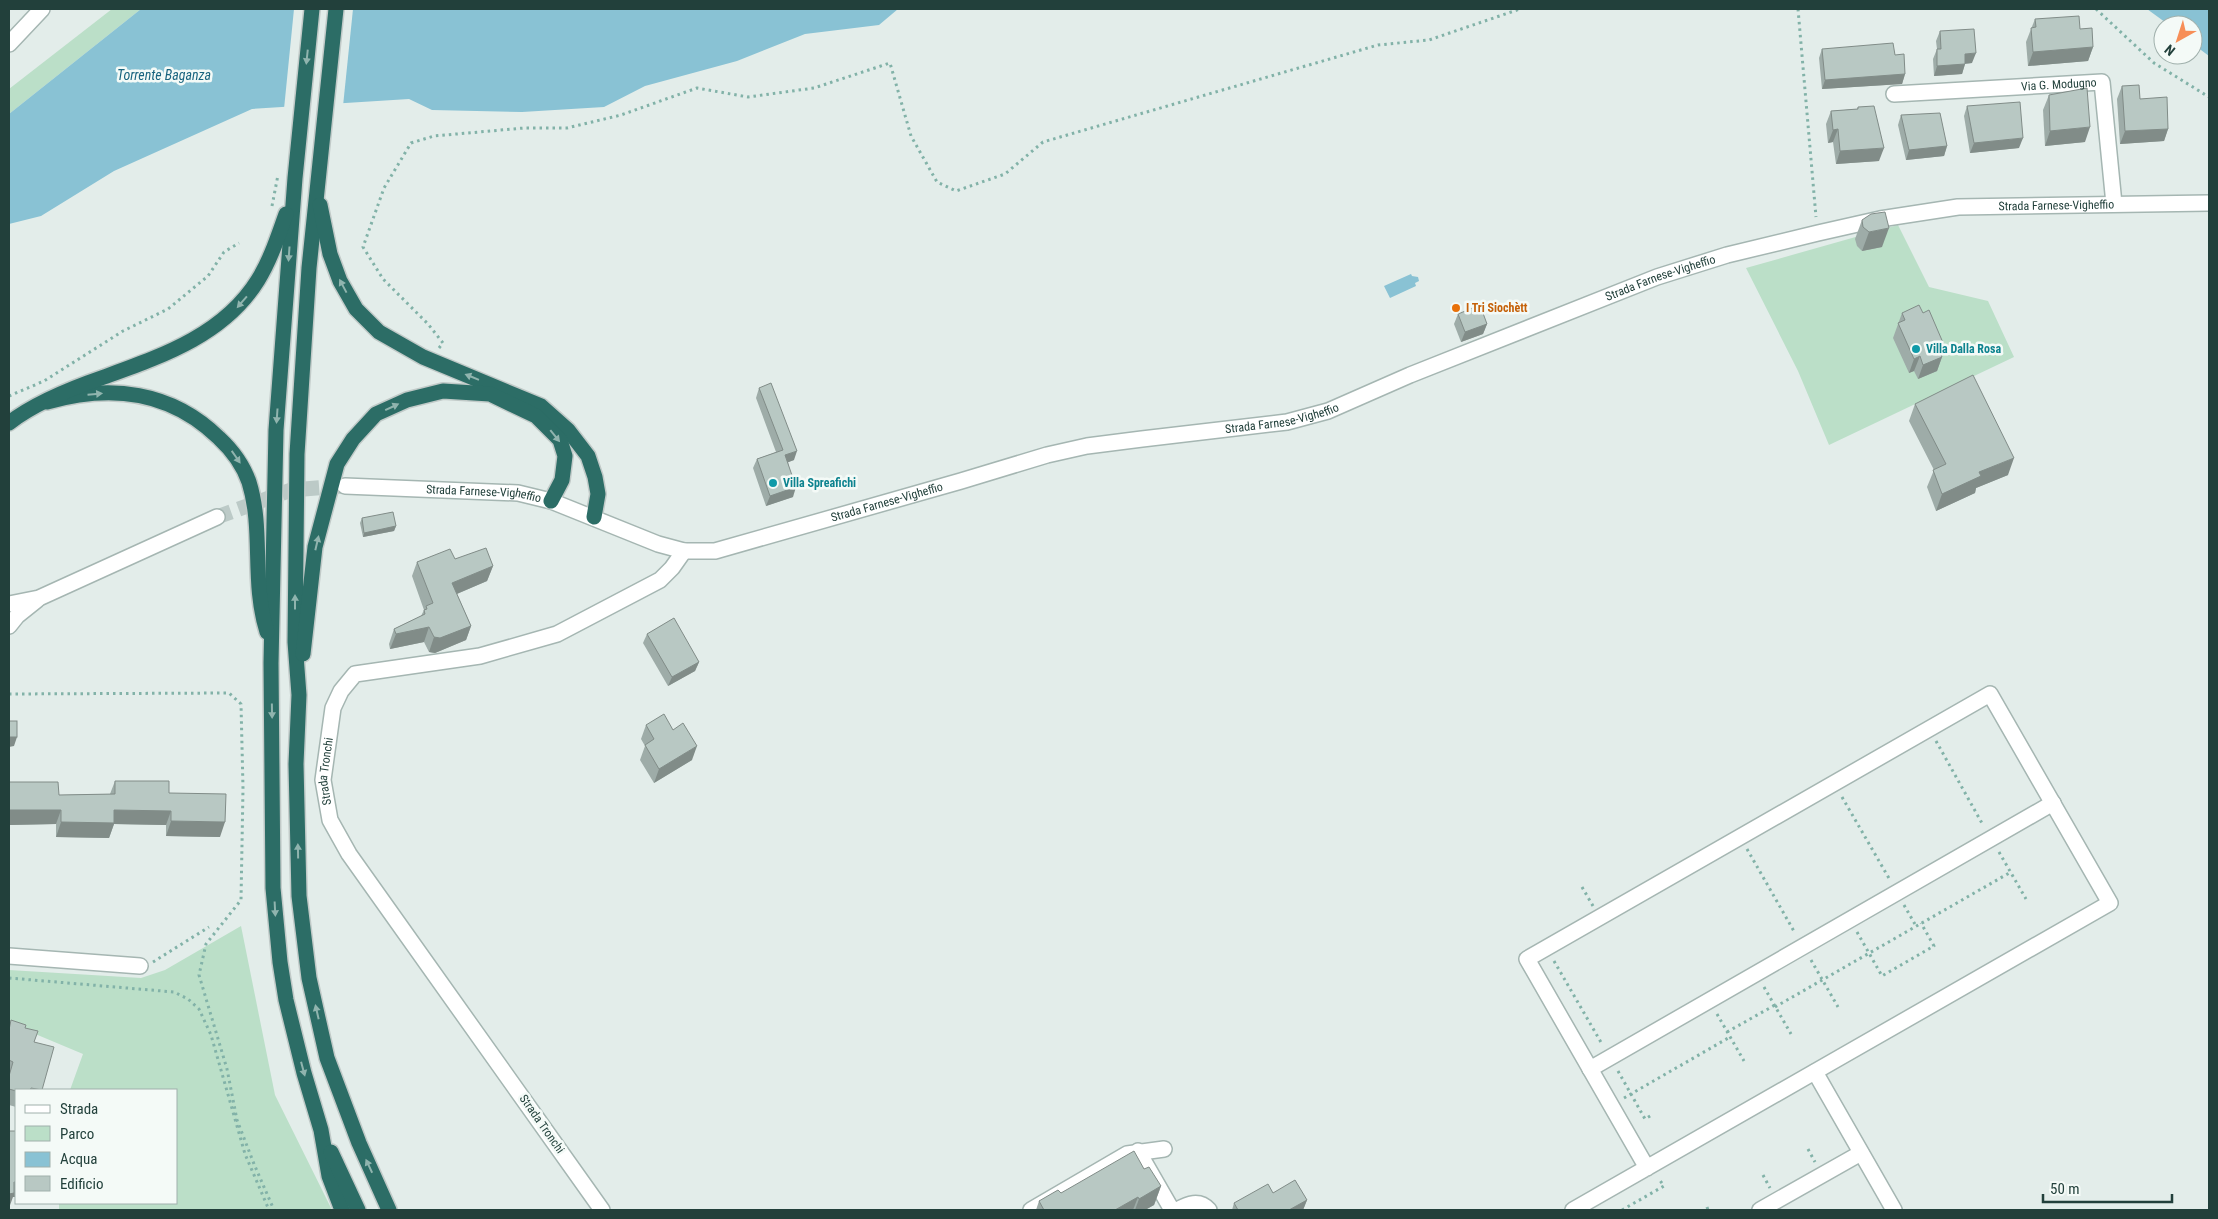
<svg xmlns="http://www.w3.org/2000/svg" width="2218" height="1219" viewBox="0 0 2218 1219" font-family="'Roboto Condensed',sans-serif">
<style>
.green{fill:#bbdfc8}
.water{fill:#89c2d4}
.pier{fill:#e3edea}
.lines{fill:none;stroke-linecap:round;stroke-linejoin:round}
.minor-tunnel{stroke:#bccac7;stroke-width:15;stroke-dasharray:15 8;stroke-linecap:butt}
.minor-casing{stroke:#a5b6b2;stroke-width:18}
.highway-casing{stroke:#c1cac8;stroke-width:18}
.path{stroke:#82b2a8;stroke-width:3;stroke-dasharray:2.5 4;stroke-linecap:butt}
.minor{stroke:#fff;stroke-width:15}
.highway{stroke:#2c6d66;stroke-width:15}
.wall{fill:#9eaca8}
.shaded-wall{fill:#818c88}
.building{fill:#b8c8c3;stroke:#818c88}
.oneway{fill:#90b4ae}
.food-dot{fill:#e8710a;stroke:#f4faf7;stroke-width:2}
.culture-dot{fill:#0f9aa8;stroke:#f4faf7;stroke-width:2}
.labels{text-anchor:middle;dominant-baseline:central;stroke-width:5;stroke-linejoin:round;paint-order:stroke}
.street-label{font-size:12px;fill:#22403b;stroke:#f4faf7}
.food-label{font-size:12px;font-weight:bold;fill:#c56008;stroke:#f4faf7;text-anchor:start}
.culture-label{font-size:12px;font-weight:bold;fill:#0d838f;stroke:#f4faf7;text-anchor:start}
.water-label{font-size:14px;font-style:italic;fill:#19647f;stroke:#f4faf7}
</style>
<rect width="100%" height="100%" fill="#e3edea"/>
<g class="green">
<path d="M112,9H141L9,114V89Z"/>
<path d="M1898,225L1929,287L1988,301L2014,357L1829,445L1798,371L1746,268Z"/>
<path d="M241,926L275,1095L332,1210H59V1203H176V1090H70L83,1054L9,1023V970L141,978L165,970Z"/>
</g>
<g class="water">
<path d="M141,9H898L879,25L805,34L737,61L645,86L604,107L522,112L432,110L409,99L252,109L114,171L41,216L9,224V114Z"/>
<path d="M2147,9H2209V56L2193,44V25H2169Z"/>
<path d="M1411,274L1412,276L1418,277L1419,281L1415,283L1416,286L1390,298L1384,286Z"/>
</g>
<path class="pier" d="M294,9H353L343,106L284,109Z"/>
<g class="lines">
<path class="minor-tunnel" d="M217,517L291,490L343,486"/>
<g class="minor-casing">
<g id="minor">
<path d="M9,44L42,9"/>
<path id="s1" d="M1894,94L2102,82L2114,204"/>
<path id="s2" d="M345,486L518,493L551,501L658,544L684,551H715L961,481L1047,455L1087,446L1142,439L1287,422L1328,411L1410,375L1657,277L1727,255L1818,233L1880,219L1958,207L2209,203"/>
<path d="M9,604L39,598L217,517"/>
<path d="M9,626L17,616L37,600"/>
<path d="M9,956L140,966"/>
<path d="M1590,1069L2053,803"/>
<path d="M1815,1072L1894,1210"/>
<path d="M1138,1151L1172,1210"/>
<path id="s3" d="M602,1210L349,854L330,820L323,780L333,708L341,691L355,674L480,656L557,634L660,580L672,568L684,551"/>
<path d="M1031,1210L1127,1154L1164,1149"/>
<path d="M1177,1210C1188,1204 1199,1199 1209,1210"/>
<path d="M1573,1210C1752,1108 1931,1005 2110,903L1990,694L1527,959L1647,1168"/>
<path d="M1760,1210L1861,1153"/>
</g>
</g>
<g class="highway-casing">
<g id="highway">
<path d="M312,9L295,178L276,430L271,663L273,888L280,962L286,1000L304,1073L321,1130L329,1176L342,1210"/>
<path d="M336,9L309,268L297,454L295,642L299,695L296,764L299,896L309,978L327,1058L359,1143L389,1210"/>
<path d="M320,205L330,254L340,281L356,309L379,332L423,357L541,406L568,430L588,456L595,477L598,494L594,517"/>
<path d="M47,402C110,384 171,391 219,438C232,450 243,465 249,482C264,530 251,582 267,632"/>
<path d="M9,423C36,402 72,388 104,377C162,356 224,335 258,280C271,259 278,236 286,214"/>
<path d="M303,654L315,547L337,464L353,439L376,414L407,400L443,391L490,394L536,416L560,440L565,456L562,480L551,501"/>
<path d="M331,1152L358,1210"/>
</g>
</g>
<g class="path">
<path d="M1798,9L1816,217"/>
<path d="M2096,9L2154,63L2209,97"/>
<path d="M272,206L278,175"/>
<path d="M439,348L443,343L428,324L383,279L363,247L384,188L411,143L434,136L524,128H567L621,115L697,88L748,97L814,88L890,63L911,136L937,182L956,191L1005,174L1043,142L1378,45L1429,40L1520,9"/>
<path d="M9,396L44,381L123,331L168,309L208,276L224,252L239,243"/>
<path d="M9,694L229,693L241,704L243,788L241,900L206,944L199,975L227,1069L237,1120L254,1164L274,1210"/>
<path d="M1936,741L1983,825"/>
<path d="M1842,797L1890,880"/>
<path d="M1747,849L1795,933"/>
<path d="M1999,852L2026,899"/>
<path d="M1582,887L1593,906"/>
<path d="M1904,905L1916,926"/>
<path d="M1857,932L1882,976L1934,946L1921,923"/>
<path d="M1811,960L1838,1007"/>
<path d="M1554,961L1602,1044"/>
<path d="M153,962L209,927"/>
<path d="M9,978L174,992L188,999L199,1009L211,1035L245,1154L269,1210"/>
<path d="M1764,987L1791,1034"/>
<path d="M1775,1007L2011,872"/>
<path d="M1717,1014L1744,1061"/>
<path d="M1727,1032L1775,1005"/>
<path d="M1618,1071L1645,1119L1652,1115"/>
<path d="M1624,1098L1730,1037"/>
<path d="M1808,1149L1815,1162"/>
<path d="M1763,1175L1770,1188"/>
<path d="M1707,1207L1708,1210"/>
<path d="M1622,1210L1664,1186L1659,1179"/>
</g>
<use href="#minor" class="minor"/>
<use href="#highway" class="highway"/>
</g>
<g class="wall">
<path d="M2035,19L2080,29L2093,47L2088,61L2028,66L2026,42Z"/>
<path d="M1940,31L1972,63L1965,64L1962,74L1934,76L1933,59L1937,49L1936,41Z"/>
<path d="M1822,49L1895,55L1905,74L1902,84L1822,89L1819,58Z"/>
<path d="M2122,86L2140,99L2168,129L2164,141L2120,144L2117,99Z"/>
<path d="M2049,95L2085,142L2045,146L2043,110Z"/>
<path d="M1967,106L2019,148L1970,153L1964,116Z"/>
<path d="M1858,107L1879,161L1836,164L1833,142L1828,143L1826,124L1831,111L1857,109Z"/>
<path d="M1901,115L1947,146L1944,156L1906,160L1898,125Z"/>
<path d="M1862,220L1882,247L1862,251L1857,246L1855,239Z"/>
<path d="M1902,313L1941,354L1942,357L1937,371L1918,379L1914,371L1909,373L1893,338Z"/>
<path d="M1458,314L1487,324L1483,334L1461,342L1454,324Z"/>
<path d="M759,388L794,460L788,462L793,497L766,506L753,468L757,459L776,452L756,398Z"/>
<path d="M1915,404L2008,475L1976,488L1975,493L1936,511L1927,487L1934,470L1909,421Z"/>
<path d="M362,518L396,526L394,531L363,537L360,523Z"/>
<path d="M455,559L493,566L487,581L457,594L471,626L466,640L435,653L429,652L424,642L390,649L389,644L394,629L421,616L424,610L412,576L417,562Z"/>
<path d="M647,634L699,662L695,671L668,686L643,643Z"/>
<path d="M646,725L673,730L692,760L654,783L640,760L645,746L641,739Z"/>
<path d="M115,781L169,793L220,837L166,836V825L114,824L109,838L56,837V824L9,825V782L59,795L110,794Z"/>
<path d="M11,1020L25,1028L34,1042L42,1090H16V1107L9,1105V1027Z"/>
<path d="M1144,1169L1161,1186L1154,1205L1145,1210H1036L1039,1201L1061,1193Z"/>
<path d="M1307,1200L1303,1210H1232L1234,1203Z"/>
</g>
<g class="shaded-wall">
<path d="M2093,47L2088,61L2028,66L2033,52Z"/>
<path d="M1976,53L1972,63L1961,64L1965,54Z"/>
<path d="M1965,64L1962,74L1934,76L1937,66Z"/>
<path d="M1905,74L1902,84L1822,89L1825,80Z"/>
<path d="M2090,127L2085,142L2045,146L2050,131Z"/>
<path d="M1838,129L1833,142L1828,143L1833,130Z"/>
<path d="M2168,129L2164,141L2120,144L2125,131Z"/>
<path d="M2023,138L2019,148L1970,153L1974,143Z"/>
<path d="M1947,146L1944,156L1906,160L1909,150Z"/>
<path d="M1884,148L1879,161L1836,164L1840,151Z"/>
<path d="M1889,228L1882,247L1862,251L1869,232Z"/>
<path d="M1487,324L1483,334L1461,342L1465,332Z"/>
<path d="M1944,345L1939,358L1942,357L1937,371L1918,379L1923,365L1938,347Z"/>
<path d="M1920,356L1914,371L1909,373L1914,359Z"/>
<path d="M797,451L794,460L781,465L785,455Z"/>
<path d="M2014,458L2008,475L1976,488L1975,493L1936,511L1942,494L1979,472Z"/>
<path d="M796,487L793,497L766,506L770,496Z"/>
<path d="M396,526L394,531L363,537L364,533Z"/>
<path d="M493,566L487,581L447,598L452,583Z"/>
<path d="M471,626L466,640L435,653L429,652L434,637Z"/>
<path d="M429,627L424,642L390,649L396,634Z"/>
<path d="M699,662L695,671L668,686L672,677Z"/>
<path d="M9,737H17L14,746L9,747Z"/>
<path d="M697,746L692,760L654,783L659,769Z"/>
<path d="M9,810H61L56,824L9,825Z"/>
<path d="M114,810L171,811L166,825L114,824L109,838L56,837L61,822Z"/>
<path d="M171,821L225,822L220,837L166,836Z"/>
<path d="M14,1182H16V1197H13L9,1208V1194Z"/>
<path d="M1161,1186L1154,1205L1145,1210H1135L1139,1199Z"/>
<path d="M1138,1197L1133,1210H1115Z"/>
<path d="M1307,1200L1303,1210H1289Z"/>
</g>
<g class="building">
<path d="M2079,16L2080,29L2092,28L2093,47L2033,52L2031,28L2036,27L2035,19Z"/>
<path d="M1974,29L1976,53L1965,54V64L1937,66V49H1941L1940,31Z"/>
<path d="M1893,43L1895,55L1904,54L1905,74L1825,80L1822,49Z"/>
<path d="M2139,85L2140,99L2167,97L2168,129L2125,131L2122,86Z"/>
<path d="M2087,88L2090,127L2050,131L2049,95Z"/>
<path d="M2020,102L2023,138L1974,143L1967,106Z"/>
<path d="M1874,106L1884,148L1840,151L1838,129L1833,130L1831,111L1858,109V107Z"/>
<path d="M1940,113L1947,146L1909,150L1901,115Z"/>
<path d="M1885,212L1889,228L1869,232L1863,227L1862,220L1871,214Z"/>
<path d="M1480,305L1487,324L1465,332L1458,314Z"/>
<path d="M1919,305L1923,313L1929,310L1944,345L1938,347L1942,357L1923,365L1920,356L1914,359L1898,323L1905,320L1902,313Z"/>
<path d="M1973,375L2014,458L1979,472L1981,476L1942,494L1933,470L1946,464L1915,404Z"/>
<path d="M771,383L797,451L785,455L796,487L770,496L757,459L783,450L759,388Z"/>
<path d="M393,512L396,526L364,533L362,518Z"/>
<path d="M486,548L493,566L452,583L471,626L440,638L434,637L429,627L396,634L394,629L425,614L424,610L427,609L426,606L433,603L417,562L450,549L455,559Z"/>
<path d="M674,618L699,662L672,677L647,634Z"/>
<path d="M664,714L673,730L683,723L697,746L659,769L645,745L654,739L646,725Z"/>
<rect x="9" y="721" width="8" height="16"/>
<path d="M115,781H169V793L226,794L225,822L171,821V811L114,810V823L61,822V810H9V782H58L59,795L115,794Z"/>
<path d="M11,1020L26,1025L25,1028L38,1031L34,1042L54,1047L42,1090L31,1088L30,1090H16V1091L9,1089V1076L13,1062L9,1060V1030Z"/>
<path d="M9,1131H16V1182H14V1193L9,1194Z"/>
<path d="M1134,1151L1144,1169L1149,1167L1161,1186L1139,1199L1138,1197L1115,1210H1044L1039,1201L1058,1190L1061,1193Z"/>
<path d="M1295,1180L1307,1200L1289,1210H1238L1234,1203L1268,1184L1273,1193Z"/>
</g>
<defs><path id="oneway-solid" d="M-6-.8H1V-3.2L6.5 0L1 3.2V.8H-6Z" transform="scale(1.25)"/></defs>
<g class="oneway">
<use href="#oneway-solid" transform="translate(307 57) rotate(96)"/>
<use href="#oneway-solid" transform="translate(289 254) rotate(94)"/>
<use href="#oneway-solid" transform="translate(343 286) rotate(-118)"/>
<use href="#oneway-solid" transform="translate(242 302) rotate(131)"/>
<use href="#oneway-solid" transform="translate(472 377) rotate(-158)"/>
<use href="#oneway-solid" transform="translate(95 394) rotate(-5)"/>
<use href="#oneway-solid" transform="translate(392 407) rotate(-25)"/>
<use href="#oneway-solid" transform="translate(277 416) rotate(94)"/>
<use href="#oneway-solid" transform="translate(555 436) rotate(51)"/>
<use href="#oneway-solid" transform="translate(236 457) rotate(55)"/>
<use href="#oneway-solid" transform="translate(317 543) rotate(-77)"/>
<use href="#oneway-solid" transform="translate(295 602) rotate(-90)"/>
<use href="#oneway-solid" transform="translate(272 711) rotate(89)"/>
<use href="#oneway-solid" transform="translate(298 851) rotate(-91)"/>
<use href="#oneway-solid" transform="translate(275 909) rotate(87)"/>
<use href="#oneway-solid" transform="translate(317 1012) rotate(-103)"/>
<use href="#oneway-solid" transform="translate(303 1069) rotate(75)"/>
<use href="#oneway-solid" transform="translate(369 1166) rotate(-115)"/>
</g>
<circle class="food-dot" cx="1456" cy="308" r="5"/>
<g class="culture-dot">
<circle cx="1916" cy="349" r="5"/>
<circle cx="773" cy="483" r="5"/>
</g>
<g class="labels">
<g class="street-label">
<text stroke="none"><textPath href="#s1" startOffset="165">Via G. Modugno</textPath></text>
<text stroke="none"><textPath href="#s2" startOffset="1774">Strada Farnese-Vigheffio</textPath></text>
<text stroke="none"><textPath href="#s2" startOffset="1369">Strada Farnese-Vigheffio</textPath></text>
<text stroke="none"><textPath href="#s2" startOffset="964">Strada Farnese-Vigheffio</textPath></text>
<text stroke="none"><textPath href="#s2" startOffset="139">Strada Farnese-Vigheffio</textPath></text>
<text stroke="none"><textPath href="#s2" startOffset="559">Strada Farnese-Vigheffio</textPath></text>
<text stroke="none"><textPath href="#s3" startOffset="525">Strada Tronchi</textPath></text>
<text transform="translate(542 1124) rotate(55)">Strada Tronchi</text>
</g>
<g class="food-label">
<text x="1466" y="308">I Tri Siochètt</text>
</g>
<g class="culture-label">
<text x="1926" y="349">Villa Dalla Rosa</text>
<text x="783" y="483">Villa Spreafichi</text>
</g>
<g class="water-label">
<text x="164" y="75">Torrente Baganza</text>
</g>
</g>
<rect width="2218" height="1219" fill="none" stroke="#22403b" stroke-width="20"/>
<rect x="15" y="1089" width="162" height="115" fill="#f4faf7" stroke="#a0b0ac"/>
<rect x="25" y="1105" width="25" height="8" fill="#ffffff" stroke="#a0b0ac"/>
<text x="60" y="1114" font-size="15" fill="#22403b">Strada</text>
<rect x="25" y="1126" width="25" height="15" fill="#bbdfc8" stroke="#a0b0ac"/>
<text x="60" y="1139" font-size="15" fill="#22403b">Parco</text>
<rect x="25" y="1152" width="25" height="15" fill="#89c2d4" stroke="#a0b0ac"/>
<text x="60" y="1164" font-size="15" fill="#22403b">Acqua</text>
<rect x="25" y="1176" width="25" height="15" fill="#b8c8c3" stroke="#a0b0ac"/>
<text x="60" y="1189" font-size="15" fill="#22403b">Edificio</text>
<g transform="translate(2178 40) rotate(219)"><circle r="24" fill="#f4faf7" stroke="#a0b0ac"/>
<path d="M0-4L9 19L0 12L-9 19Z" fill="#f78e57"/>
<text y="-8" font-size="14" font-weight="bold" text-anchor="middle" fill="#22403b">N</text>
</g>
<path d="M2043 1194v8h129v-8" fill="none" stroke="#22403b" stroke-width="2.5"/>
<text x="2050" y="1194" font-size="15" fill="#22403b" stroke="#f4faf7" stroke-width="4" paint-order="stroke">50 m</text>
</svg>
